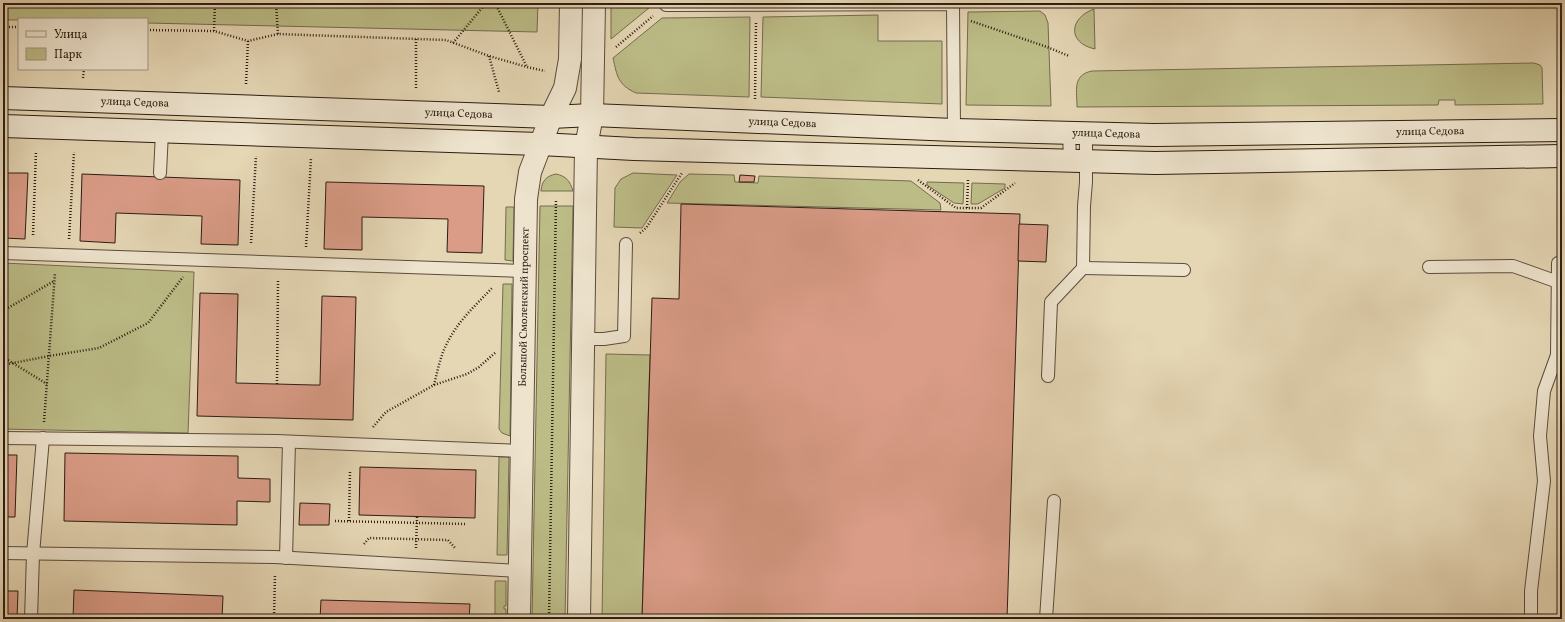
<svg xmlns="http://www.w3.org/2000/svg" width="1565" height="622" viewBox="0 0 1565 622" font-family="Vollkorn,serif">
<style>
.green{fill:#bcbc87;stroke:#746c4d}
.building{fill:#da9c87;stroke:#2d1d13}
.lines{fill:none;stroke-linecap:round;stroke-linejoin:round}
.service-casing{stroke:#5b4b3b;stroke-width:14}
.minor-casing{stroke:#5b4b3b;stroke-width:24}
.tertiary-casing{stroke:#5b4b3b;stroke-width:24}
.secondary-casing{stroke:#2d1d13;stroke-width:24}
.path{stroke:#2d1d13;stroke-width:2.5;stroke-dasharray:1 2;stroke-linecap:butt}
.service{stroke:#eee4ce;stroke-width:12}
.minor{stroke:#eee4ce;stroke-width:22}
.tertiary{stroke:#eee4ce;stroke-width:22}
.secondary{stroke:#eee4ce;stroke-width:22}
.labels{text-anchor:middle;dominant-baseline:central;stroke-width:3;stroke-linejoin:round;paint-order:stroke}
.street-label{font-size:11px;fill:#2d1d13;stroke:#eee4ce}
</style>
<rect width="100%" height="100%" fill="#e5d6b4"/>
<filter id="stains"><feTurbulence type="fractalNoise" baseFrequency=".005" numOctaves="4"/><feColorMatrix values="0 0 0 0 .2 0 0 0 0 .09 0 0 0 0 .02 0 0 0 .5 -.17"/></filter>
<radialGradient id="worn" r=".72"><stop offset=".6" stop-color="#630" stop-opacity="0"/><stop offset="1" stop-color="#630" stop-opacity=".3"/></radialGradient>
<g class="green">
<path d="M3,3H538L537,32L147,23V19L3,20Z"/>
<path d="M611,3H655L611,39Z"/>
<path d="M1094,9L1095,49C1067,43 1069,18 1094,9Z"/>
<path d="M1040,11L1045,15L1048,23L1051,106L966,105L968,12Z"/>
<path d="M878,15V41H942V104L761,97L763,17Z"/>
<path d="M750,17L749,97L636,93C618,85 617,76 613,58L662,18Z"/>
<path d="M1534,63L1540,65L1542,68L1543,104L1455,105V100H1439L1438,105L1077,107C1077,91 1072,75 1092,71Z"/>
<path d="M633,173L677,175L642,228L614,227L615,188L621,179Z"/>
<path d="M556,174C566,176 570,181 573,191H541C542,181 546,176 556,174Z"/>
<path d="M689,174L734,175L735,182L758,183L759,176L911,181L940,203L941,210L667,203L680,182Z"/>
<path d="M927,182L964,183L963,204L954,203L927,185Z"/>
<path d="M972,183L1005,184V188L978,204H971Z"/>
<path d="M540,206H573L565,619H532Z"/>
<path d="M506,207H514L513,261L505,260Z"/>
<path d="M3,263L194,272L188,433L3,429Z"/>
<path d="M503,284H512L510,436L502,433L499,429Z"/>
<path d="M606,354L650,355L642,619H602Z"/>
<path d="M499,457H509L507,555H497Z"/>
<path d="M495,581H506V606H504V609H506V619H495Z"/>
</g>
<g class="building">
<path d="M3,173H28L25,239L3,238Z"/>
<path d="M82,174L240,180L238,245L201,244L202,216L116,213L115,243L80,241Z"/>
<path d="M740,175L755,176L754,182H739Z"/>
<path d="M326,182L484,186L482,253L447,252L448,219L362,217V250L324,249Z"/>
<path d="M681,204L1020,214L1007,619H642L652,298L679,299Z"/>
<path d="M1019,224L1048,225L1046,262L1018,261Z"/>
<path d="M200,293L238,294L236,383L314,385H320L322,296L356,297L353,420L197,416Z"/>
<path d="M65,453L238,456V478L270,479V502L237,501V525L64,521Z"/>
<path d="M3,455H17L15,517H3Z"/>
<path d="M360,467L476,470L475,518L359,515Z"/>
<path d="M300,503L330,504L329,525H299Z"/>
<path d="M74,590L223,596L222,619H73Z"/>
<path d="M3,591H18L17,619H3Z"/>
<path d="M321,600L470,604L469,619H320Z"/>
</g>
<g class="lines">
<g class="service-casing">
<g id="service">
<path d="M666,3V5L953,4L954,130"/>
<path d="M1069,133L1070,160"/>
<path d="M160,173L162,132"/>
<path d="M3,253L525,271"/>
<path d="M1429,267L1513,266L1558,282H1562"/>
<path d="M1083,268L1184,270"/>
<path d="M583,339H604L624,336L626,244"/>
<path d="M1048,376L1051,302L1083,268L1084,206L1086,182V133"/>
<path d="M3,438L276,441L522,451"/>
<path d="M3,553L275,557L520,571"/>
<path d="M286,558L289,442"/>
<path d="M31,619L33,554L43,438"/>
<path d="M1046,619L1054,501"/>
<path d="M1531,619V591L1544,481L1540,436L1544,391L1557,355L1558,263"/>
</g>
</g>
<g class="minor-casing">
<g id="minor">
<path d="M592,115L594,3"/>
<path d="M551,117L565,88L570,59L571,3"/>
</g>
</g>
<g class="tertiary-casing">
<g id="tertiary">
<path id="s1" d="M519,619L526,199L530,172L551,117"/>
<path d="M579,619L586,147L592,115"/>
</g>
</g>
<g class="secondary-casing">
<g id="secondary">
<path id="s2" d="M3,98L551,117L592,115L954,130L1154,135L1562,130"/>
<path d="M3,126L540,144L634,149L1155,163L1562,156"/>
</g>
</g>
<g class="path">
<path d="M276,3L278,34"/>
<path d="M495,3L527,67"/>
<path d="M971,21L1047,47L1069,56"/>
<path d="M3,27H19"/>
<path d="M147,30L214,31L248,41L278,34L446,40L489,56L527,67L545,71"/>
<path d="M214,31L215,3"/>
<path d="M416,39V90"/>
<path d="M453,43L486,3"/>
<path d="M616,47L653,16"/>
<path d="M489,56L499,92"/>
<path d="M83,78L84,69"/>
<path d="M246,84L248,41"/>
<path d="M755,99L756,22"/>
<path d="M918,180L956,208H981L1015,183"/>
<path d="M967,208L968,180"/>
<path d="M640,233L646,228L682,173"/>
<path d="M33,235L36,151"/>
<path d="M69,239L74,152"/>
<path d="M251,243L256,156"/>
<path d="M306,247L311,158"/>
<path d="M3,311L54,281"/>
<path d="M3,357L47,384"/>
<path d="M3,365L49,356L99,348L148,323L183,277"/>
<path d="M277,384L278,281"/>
<path d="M434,385C438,369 441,352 450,338C460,319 477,304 492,288"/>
<path d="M44,422L55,273"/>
<path d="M373,427L386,412L434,385L467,374L479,367L496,352"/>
<path d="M335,521L466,524"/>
<path d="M349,521L350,472"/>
<path d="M364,544L369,538L448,540L456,549"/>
<path d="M416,548L417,517"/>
<path d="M274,619L275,574"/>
<path d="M549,619L556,199"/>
</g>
<use href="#service" class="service"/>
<use href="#minor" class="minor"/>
<use href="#tertiary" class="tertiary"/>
<use href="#secondary" class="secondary"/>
</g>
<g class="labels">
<g class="street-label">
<text stroke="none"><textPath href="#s2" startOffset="132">улица Седова</textPath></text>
<text stroke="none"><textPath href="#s2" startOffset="456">улица Седова</textPath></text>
<text stroke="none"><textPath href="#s2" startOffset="780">улица Седова</textPath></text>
<text stroke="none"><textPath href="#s2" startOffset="1428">улица Седова</textPath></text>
<text stroke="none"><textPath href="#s2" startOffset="1104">улица Седова</textPath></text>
<text stroke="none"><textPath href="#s1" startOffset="312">Большой Смоленский проспект</textPath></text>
</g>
</g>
<rect width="1565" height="622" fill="none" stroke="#e5d6b4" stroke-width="16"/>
<rect x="4" y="4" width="1557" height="614" fill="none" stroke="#2d1d13" stroke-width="2"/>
<rect x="8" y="8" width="1549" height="606" fill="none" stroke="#2d1d13"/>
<rect x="18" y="18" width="130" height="52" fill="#eee4ce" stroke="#a19483"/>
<rect x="26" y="31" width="20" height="6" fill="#eee4ce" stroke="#a19483"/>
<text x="54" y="38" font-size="12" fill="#2d1d13">Улица</text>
<rect x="26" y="48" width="20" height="12" fill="#bcbc87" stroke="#a19483"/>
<text x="54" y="58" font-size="12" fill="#2d1d13">Парк</text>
<rect width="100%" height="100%" filter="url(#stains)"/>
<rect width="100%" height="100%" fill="url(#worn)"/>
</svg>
